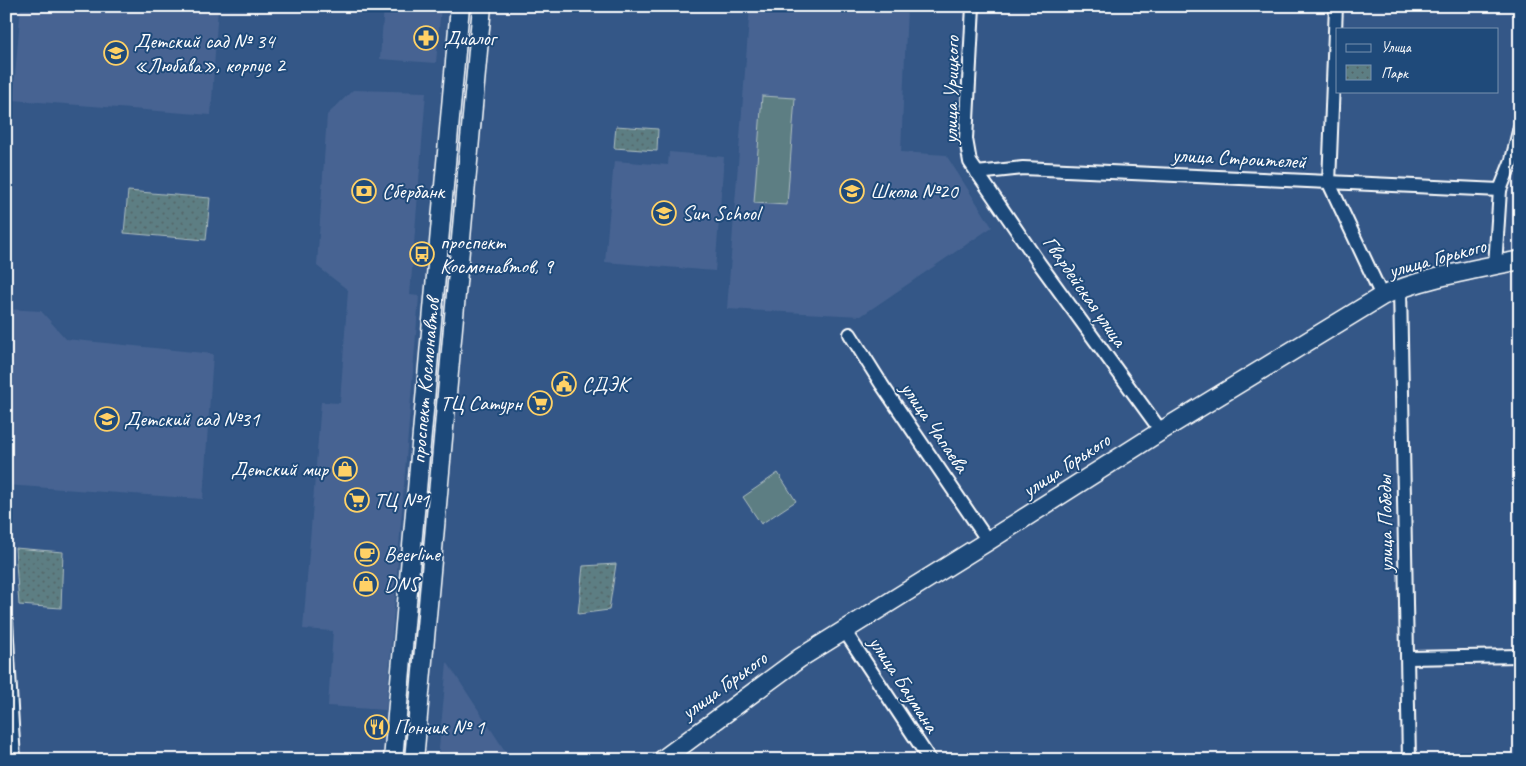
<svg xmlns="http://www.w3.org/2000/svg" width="1526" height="766" viewBox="0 0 1526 766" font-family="Caveat,sans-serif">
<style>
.built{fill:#476492}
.green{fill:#5d7e83;stroke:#aebec1}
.park{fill:url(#park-dots);stroke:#aebec1}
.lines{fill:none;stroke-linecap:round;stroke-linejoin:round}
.minor-casing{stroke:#fff;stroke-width:16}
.secondary-casing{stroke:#fff;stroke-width:21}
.minor{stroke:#1f4a7a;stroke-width:12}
.secondary{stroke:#1f4a7a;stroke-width:18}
.labels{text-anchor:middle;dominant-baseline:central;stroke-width:4;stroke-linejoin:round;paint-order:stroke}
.poi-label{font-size:21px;fill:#fff;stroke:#1f4a7a;text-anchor:start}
.street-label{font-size:21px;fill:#fff;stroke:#1f4a7a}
</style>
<defs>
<pattern id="park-dots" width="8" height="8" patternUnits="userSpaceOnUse" patternTransform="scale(1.25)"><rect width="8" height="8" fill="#5d7e83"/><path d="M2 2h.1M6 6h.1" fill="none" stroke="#546568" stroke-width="1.8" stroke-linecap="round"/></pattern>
</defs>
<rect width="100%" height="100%" fill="#345787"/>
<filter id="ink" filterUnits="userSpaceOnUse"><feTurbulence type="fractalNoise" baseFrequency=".02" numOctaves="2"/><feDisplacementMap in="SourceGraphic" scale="10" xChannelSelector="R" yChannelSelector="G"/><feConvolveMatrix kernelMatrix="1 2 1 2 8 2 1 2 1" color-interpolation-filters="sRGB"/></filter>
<g filter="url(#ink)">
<g class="built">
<path d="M21,6H218L211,115L13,100Z"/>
<path d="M384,6H441L436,63L380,59Z"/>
<path d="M750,6H907L901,152L946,155L992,227L861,316L727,309Z"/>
<path d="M353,90L426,92L410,295L419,296L386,710L328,706L333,631L303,629L321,402L340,403L348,290L317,266L327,115Z"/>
<path d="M669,152L724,157L715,271L605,262L614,161L668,165Z"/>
<path d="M6,309L41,311L66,339L213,354L203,499L6,485Z"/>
<path d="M447,662L511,760H438Z"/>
</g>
<g class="green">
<path d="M762,96L795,98L787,205L754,203Z"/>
<path d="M778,473L796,501L761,524L743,497Z"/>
</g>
<g class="park">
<path d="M616,126L658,129L657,151L614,148Z"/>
<path d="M128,191L210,198L206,240L124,233Z"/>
<path d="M15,548L63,552L61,608L19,605Z"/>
<path d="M616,564L609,610L578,614L583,566Z"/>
</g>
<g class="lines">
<g class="minor-casing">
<g id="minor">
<path d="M973,6L966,139L970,162L1039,263L1161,431"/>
<path d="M1336,6L1329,183L1382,296"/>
<path d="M977,173L1023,168L1500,190"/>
<path d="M1495,266L1500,190L1512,160L1520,127"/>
<path d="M1400,288L1409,760"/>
<path d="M850,334L882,385L988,541"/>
<path d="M6,621L14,760"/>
<path d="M844,630L930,760"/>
<path d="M1408,658L1520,656"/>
</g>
</g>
<g class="secondary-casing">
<g id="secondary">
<path d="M393,760L460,6"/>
<path d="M414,760L482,6"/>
<path d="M662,760L800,658L988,541L1161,431L1382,296C1425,277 1474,270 1520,260"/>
</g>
</g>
<use href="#minor" class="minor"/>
<use href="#secondary" class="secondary"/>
</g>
</g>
<defs>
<g id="pharmacy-ring" transform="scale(1.25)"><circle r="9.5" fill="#1f4a7a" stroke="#ffd166" stroke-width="1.5"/><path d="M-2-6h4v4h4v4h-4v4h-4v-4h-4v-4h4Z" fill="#ffd166"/></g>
<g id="school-ring" transform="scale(1.25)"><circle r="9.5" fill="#1f4a7a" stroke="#ffd166" stroke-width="1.5"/><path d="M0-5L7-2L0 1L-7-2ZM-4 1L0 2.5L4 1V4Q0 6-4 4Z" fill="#ffd166"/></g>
<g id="bank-ring" transform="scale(1.25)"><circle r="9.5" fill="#1f4a7a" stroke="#ffd166" stroke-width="1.5"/><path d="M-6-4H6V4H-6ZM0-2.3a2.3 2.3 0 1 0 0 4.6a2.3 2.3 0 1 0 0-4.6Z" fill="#ffd166"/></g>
<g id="bus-ring" transform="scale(1.25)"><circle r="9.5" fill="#1f4a7a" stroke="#ffd166" stroke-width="1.5"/><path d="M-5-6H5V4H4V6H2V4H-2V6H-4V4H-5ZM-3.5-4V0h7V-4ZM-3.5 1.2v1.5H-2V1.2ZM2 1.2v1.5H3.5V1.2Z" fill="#ffd166"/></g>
<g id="civic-ring" transform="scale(1.25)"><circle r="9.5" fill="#1f4a7a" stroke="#ffd166" stroke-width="1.5"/><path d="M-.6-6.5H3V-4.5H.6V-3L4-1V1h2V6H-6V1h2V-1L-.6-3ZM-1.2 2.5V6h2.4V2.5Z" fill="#ffd166"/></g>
<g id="supermarket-ring" transform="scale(1.25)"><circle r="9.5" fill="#1f4a7a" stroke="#ffd166" stroke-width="1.5"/><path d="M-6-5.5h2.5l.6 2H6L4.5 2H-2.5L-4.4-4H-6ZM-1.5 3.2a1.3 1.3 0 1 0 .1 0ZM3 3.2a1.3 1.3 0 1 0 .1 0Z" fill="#ffd166"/></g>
<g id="shop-ring" transform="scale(1.25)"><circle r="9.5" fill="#1f4a7a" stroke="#ffd166" stroke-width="1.5"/><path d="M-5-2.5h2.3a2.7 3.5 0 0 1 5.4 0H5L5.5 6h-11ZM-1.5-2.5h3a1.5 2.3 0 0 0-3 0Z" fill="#ffd166"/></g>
<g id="cafe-ring" transform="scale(1.25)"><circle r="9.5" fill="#1f4a7a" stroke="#ffd166" stroke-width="1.5"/><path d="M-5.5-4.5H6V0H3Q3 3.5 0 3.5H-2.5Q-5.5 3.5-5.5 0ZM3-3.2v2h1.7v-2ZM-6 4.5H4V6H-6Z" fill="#ffd166"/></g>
<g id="restaurant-ring" transform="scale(1.25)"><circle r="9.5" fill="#1f4a7a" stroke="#ffd166" stroke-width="1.5"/><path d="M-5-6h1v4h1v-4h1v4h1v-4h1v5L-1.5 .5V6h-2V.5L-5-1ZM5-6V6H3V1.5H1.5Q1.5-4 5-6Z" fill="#ffd166"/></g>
</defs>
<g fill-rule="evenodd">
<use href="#pharmacy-ring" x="426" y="38"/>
<use href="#school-ring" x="116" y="53"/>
<use href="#bank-ring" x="364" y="191"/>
<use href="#school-ring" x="852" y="191"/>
<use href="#school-ring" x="664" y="213"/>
<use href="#bus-ring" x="422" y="254"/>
<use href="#civic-ring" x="564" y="384"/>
<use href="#supermarket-ring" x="540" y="403"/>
<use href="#school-ring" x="107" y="419"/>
<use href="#shop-ring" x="345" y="469"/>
<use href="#supermarket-ring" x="357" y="500"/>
<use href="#cafe-ring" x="367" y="554"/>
<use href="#shop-ring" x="366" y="584"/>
<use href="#restaurant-ring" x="377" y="727"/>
</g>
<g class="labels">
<g class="poi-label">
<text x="444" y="38">Диалог</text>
<text x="134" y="41">Детский сад № 34<tspan x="134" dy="24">«Любава», корпус 2</tspan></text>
<text x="382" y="191">Сбербанк</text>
<text x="870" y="191">Школа №20</text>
<text x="682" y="213">Sun School</text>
<text x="440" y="242">проспект<tspan x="440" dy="24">Космонавтов, 9</tspan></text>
<text x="582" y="384">СДЭК</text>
<text x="522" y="403" text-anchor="end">ТЦ Сатурн</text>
<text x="124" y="419">Детский сад №31</text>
<text x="328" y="469" text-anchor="end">Детский мир</text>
<text x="374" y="500">ТЦ №1</text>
<text x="384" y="554">Beerline</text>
<text x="384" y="584">DNS</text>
<text x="394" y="727">Пончик № 1</text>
</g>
<g class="street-label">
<text transform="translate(951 90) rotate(-89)">улица Урицкого</text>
<text transform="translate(1239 158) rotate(3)">улица Строителей</text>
<text transform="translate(1437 258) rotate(-15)">улица Горького</text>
<text transform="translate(1085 291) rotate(55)">Гвардейская улица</text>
<text transform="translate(425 381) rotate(-85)">проспект Космонавтов</text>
<text transform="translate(935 427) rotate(56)">улица Чапаева</text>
<text transform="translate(1066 465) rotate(-33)">улица Горького</text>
<text transform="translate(1385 524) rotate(-91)">улица Победы</text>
<text transform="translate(904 684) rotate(57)">улица Баумана</text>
<text transform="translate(724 685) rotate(-36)">улица Горького</text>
</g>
</g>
<rect width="1526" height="766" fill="none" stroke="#1f4a7a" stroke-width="25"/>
<rect x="12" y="12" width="1501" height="741" fill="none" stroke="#fff" stroke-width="2" filter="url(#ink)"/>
<rect x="1336" y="28" width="162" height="65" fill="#1f4a7a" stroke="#7992af"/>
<rect x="1346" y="44" width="25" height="8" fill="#1f4a7a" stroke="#7992af"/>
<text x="1381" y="52" font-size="15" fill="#ffffff">Улица</text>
<rect x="1346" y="65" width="25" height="15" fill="url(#park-dots)" stroke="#7992af"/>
<text x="1381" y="78" font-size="15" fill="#ffffff">Парк</text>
</svg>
